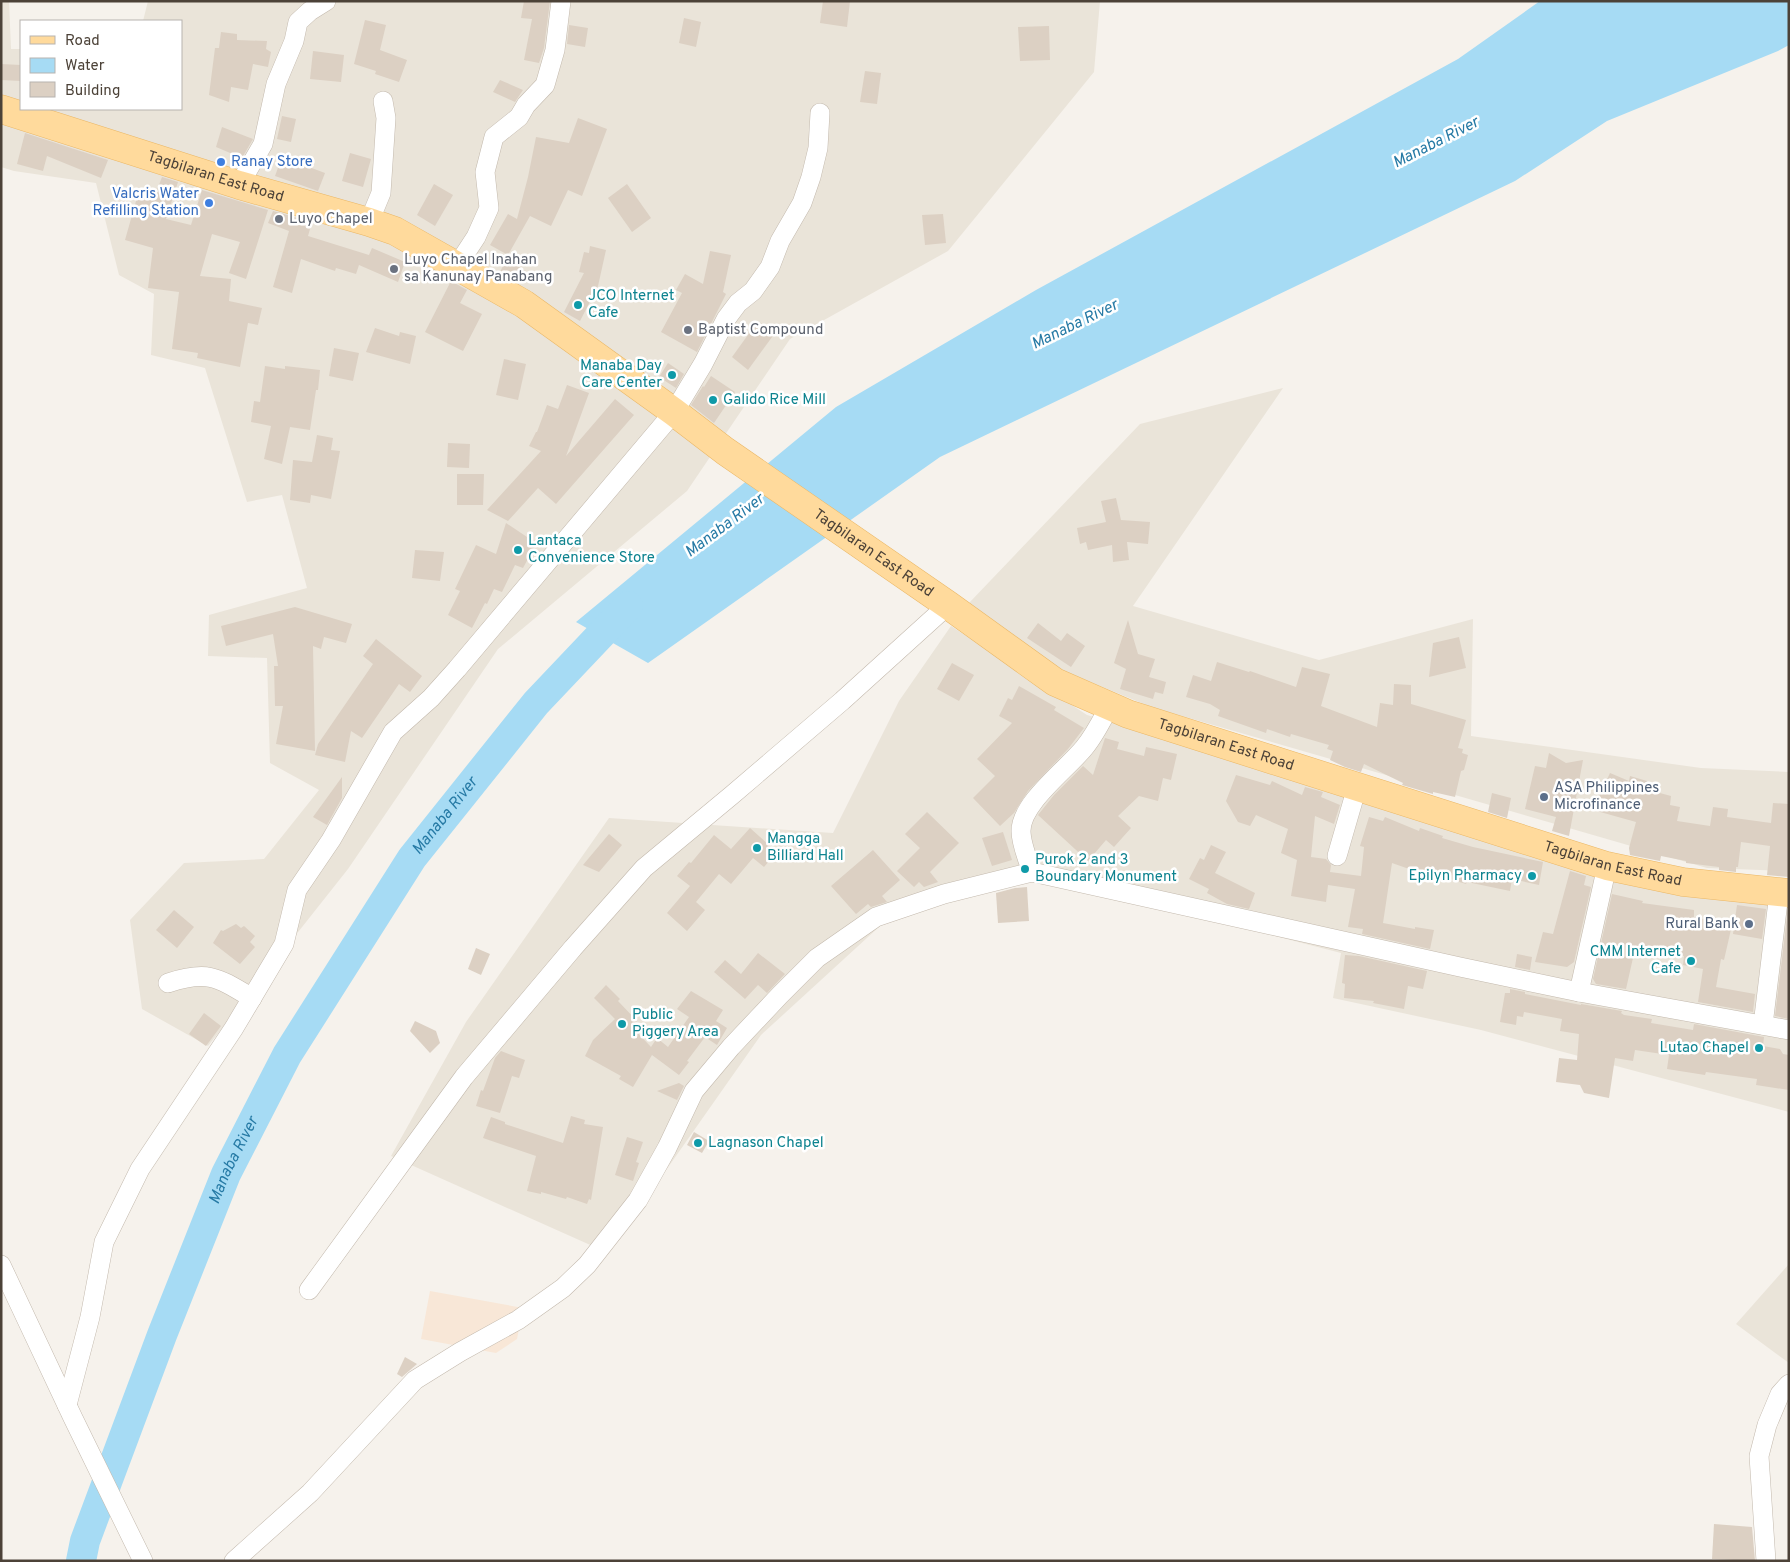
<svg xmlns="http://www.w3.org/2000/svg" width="1790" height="1562" viewBox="0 0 1790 1562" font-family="Overpass,sans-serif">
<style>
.residential{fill:#eae4d9}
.commercial{fill:#f8e7d7}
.water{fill:#a6dbf4}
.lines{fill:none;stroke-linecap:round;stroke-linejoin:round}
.river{stroke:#a6dbf4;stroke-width:30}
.building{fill:#dcd0c3}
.street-casing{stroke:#c3b9ad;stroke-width:20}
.primary-casing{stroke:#eab766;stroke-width:29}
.street{stroke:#fff;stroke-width:19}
.primary{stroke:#ffda9c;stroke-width:28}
.shop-dot{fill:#3f7fe0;stroke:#fff;stroke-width:2}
.worship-dot{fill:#6b7280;stroke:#fff;stroke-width:2}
.culture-dot{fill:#0f9aa8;stroke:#fff;stroke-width:2}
.service-dot{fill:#5c6f8a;stroke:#fff;stroke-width:2}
.labels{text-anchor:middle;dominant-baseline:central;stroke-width:5;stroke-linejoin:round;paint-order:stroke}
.shop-label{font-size:15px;fill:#366cbe;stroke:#fff;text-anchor:start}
.street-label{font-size:15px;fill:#4c4238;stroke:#fff}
.worship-label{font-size:15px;fill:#5b616d;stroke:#fff;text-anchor:start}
.culture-label{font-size:15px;fill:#0d838f;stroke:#fff;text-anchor:start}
.service-label{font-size:15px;fill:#4e5e75;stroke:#fff;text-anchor:start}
.water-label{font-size:16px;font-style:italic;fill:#267aa5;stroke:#fff}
</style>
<rect width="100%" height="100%" fill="#f6f2ec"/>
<g class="residential">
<path d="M1,1H9L11,49H21V109H181V21H143L148,1H1100L1094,72L948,251L790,339L687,491L498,649L348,869L208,1046L142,1009L130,920L184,863L264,859L319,790L270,763L267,658L208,656L209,615L307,588L282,495L247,502L205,368L151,355L154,294L119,275L96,183L14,171L1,167Z"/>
<path d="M1283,388L1133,606L1319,660L1473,619L1471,736L1701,768L1789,772V871L1707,868L1151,707L1059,669L969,603L1140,424Z"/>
<path d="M951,626L1087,715L1275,772L1789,906V1112L1481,1030L1333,998L1341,953L1030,873L880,926L761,1035L624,1230L597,1248L391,1156L466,1022L609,818L833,833L899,701Z"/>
<path d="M1789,1264V1363L1736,1324Z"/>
</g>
<path class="commercial" d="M430,1291L523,1308L517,1339L496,1353L421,1339Z"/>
<path class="water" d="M1540,1H1789V45L1778,51L1607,121L1515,181L940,457L648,663L576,622L836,407L1036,290L1458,59Z"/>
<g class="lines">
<path class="river" id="s1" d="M81,1561L85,1541L162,1335L226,1174L287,1055L412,858L536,703L628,606"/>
</g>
<g class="building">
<path d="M524,1H550L544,48L539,63L524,60L532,19L521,18Z"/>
<path d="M823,1H850L847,27L820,23Z"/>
<path d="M684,18L701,22L696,47L679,43Z"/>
<path d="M365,20L386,25L380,50L407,60L399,82L375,74L376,71L354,64Z"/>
<path d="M569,25L588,28L585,47L567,44Z"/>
<path d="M1049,26L1050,60L1020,61L1018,27Z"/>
<path d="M221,32L237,34V40L267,41L266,49L271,52L268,67L253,64L248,90L231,87L229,102L209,95L215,48H219Z"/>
<path d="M313,51L344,55L341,82L310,79Z"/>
<path d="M1,64L21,65V81L1,80Z"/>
<path d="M865,71L881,73L877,104L860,102Z"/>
<path d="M500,80L523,90L515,102L493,92Z"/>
<path d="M282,116L296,119L291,142L277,139Z"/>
<path d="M578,118L607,129L582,196L568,190L551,226L530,216L508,255L490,245L508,214L517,219L528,177L536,137L569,143Z"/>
<path d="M222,127L253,139L242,158L216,147Z"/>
<path d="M25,133L108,160L101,178L47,156L43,171L17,164Z"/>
<path d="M350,153L371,159L363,187L342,181Z"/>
<path d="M282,157L325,173L318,191L275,176Z"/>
<path d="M162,177L178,182L166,219L191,225L202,190L268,210L246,279L229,273L240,242L212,234L200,276L231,279L229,301L262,308L258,325L248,323L240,367L197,358L198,353L172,349L179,292L148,288L153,248L125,240L138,194L154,198Z"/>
<path d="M434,184L453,195L435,226L417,215Z"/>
<path d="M627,184L651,218L632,232L608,198Z"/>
<path d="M273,211L312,222L308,236L369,255L372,248L405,262L398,282L359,265L356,274L336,268L335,271L301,259L292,293L273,287L289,231L268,223Z"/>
<path d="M943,214L946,243L925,245L922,215Z"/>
<path d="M590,246L606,250L598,286L580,321L564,312L584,273L579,272L584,252L589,253Z"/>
<path d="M710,251L731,255L723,292L726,294L697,352L661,332L682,293L676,290L685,274L703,284Z"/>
<path d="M506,260L526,271L520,282L500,272Z"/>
<path d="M451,281L467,290L460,303L482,314L463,351L425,332Z"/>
<path d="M758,321L775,333L748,370L732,357Z"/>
<path d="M375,328L399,336L400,332L416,336L410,364L366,352Z"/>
<path d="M334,348L359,353L353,381L329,376Z"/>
<path d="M504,359L526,364L518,400L496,395Z"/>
<path d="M668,363L684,374L676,388L659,377Z"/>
<path d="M265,366L285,369V366L320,370L318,390H316L310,430L290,427L282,464L264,459L271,426L251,422L254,401L260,402Z"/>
<path d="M711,376L735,392L714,423L691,405L703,386L704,387Z"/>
<path d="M567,385L589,393L566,456L615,399L634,415L556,504L538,488L508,521L487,510L541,451L529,446L536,432H537L547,405L558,409Z"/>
<path d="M317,435L333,438L331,450L340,451L331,499L311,495L310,503L290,500L293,460L312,462Z"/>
<path d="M448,443L470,444L469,468L447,467Z"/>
<path d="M457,474H484L483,505H457Z"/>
<path d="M1116,498L1121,520L1150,522L1148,544L1127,542L1129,560L1113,562L1112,545L1088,550L1086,542L1080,544L1077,528L1106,522L1101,501Z"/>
<path d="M506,523L530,539L528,543L535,546L523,568L515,565L502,592L494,589L487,604L485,603L472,628L448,615L460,591L455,589L476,545L496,554Z"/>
<path d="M415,550L444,552L440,581L412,578Z"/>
<path d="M295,607L352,624L346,643L324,637L321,649L313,646L315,751L276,744L283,706H275L274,666H278L273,634L226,646L221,626Z"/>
<path d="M1128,620L1138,654L1155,659L1149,677L1166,682L1163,694L1155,692L1153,699L1120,689L1126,669L1114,663Z"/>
<path d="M1038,623L1061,641L1067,633L1085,646L1071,667L1027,638Z"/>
<path d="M1459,637L1466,668L1429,677L1433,643Z"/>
<path d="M376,639L422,676L410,692L399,684L362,738L351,731L345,762L315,755L318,744L373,664L363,656Z"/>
<path d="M1217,662L1249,672L1250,671L1296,687L1302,667L1330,674L1321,706L1377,727L1380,703L1393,705L1394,684L1411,685V704L1466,720L1458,748L1463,749L1462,753L1468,755L1464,770L1461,771L1455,797L1433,792V794L1402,785L1403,783L1364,764L1361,772L1345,767L1330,760L1333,751L1327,749L1329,745L1291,734L1290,737L1267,729L1266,733L1218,716L1220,710L1210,704L1186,697L1193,675L1211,681Z"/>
<path d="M952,663L974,675L959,701L937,689Z"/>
<path d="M1019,686L1056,707L1054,710L1084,728L1068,749L1028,791L1014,813L1000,826L973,798L995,776L977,759L1012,723L999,716L1008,698L1012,700Z"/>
<path d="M1105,738L1119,742L1117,749L1144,756L1146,747L1177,754L1171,780L1163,778L1158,801L1139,796L1118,816L1131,828L1114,847L1106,840L1088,861L1038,815L1054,795L1083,766L1093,775Z"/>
<path d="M1549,753L1566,763L1583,760L1569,836L1552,831L1556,817L1525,809L1535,766L1546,768Z"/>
<path d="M1610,773L1629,781L1630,776L1647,781L1645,789L1671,796L1670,805L1680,807L1677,821L1710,826L1713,807L1728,809L1727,817L1771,823L1773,803L1789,804V877L1767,875L1770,846L1741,842L1738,867H1736V872L1719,870V867L1686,863V861L1661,856L1660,861L1630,855L1629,848L1636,822L1593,810Z"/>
<path d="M1236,775L1270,785L1272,781L1302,795L1305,787L1323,792L1321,797L1340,805L1334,824L1315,816L1311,857L1326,859L1331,865L1330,872L1361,876L1364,847L1360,846L1369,817L1383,821L1385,817L1419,831L1420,828L1443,836L1442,838L1473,847L1543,862L1539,885L1512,879L1510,891L1467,882L1466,884L1430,873L1429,876L1392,863L1383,923L1415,929V927L1434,930L1430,949L1362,934L1363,929L1348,927L1355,889L1328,885L1326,902L1291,896L1297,860L1281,853L1288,829L1256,815L1250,826L1238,822L1226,801Z"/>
<path d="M342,777V798L327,825L313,817Z"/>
<path d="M1492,793L1511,798L1507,818L1488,812Z"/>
<path d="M927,812L959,843L930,872L938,882L924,887L919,882L914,887L897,871L920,848L905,834Z"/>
<path d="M750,828L777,852L764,867L753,858L731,884L719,874L696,902L705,910L687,931L667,913L690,886L677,876L689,862L691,863L714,835L731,849Z"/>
<path d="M1003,832L1012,860L992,866L982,838Z"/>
<path d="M609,834L622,845L599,872L583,865Z"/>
<path d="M1211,845L1226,852L1215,873L1255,893L1249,909L1227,904L1207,893L1209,889L1189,879L1200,858L1204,860Z"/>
<path d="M873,850L900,880L882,896L887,902L871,907L868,904L856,914L831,886Z"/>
<path d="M1570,871L1586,876L1584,885L1591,887L1574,962L1567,967L1535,962L1543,932L1553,934Z"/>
<path d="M1027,887L1029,921L998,923L996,893L1015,888Z"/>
<path d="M1612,894L1643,901L1642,903L1694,910V917L1732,925L1724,960L1721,959L1716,987L1755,994L1753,1012L1698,1002L1703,969L1683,965L1684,956L1635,949L1626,989L1596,984L1593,979Z"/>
<path d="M1737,905L1766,909L1762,939L1733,934Z"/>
<path d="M1788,909H1789V1019L1775,1016Z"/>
<path d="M174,910L194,927L177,948L156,930Z"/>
<path d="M236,924L241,928L244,926L255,936L250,942L255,947L240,964L213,943L221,930L223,931Z"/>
<path d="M476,948L490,954L481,975L468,969Z"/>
<path d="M758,953L785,974L767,993L758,985L745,999L714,972L725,960L741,974Z"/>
<path d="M1517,954L1532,957L1530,970L1515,967Z"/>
<path d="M1345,955L1359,956L1427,971L1423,989L1408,986L1404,1009L1373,1003L1374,1001L1344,998L1345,984L1342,983Z"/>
<path d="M606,985L620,999L618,1001L637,1021L631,1026L651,1047L657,1038L668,1047L689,1017L677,1009L691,991L723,1010L716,1021L727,1028L717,1045L705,1037L687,1061L689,1062L679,1075L652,1055L633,1087L619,1079L621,1076L585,1056L593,1040L615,1019L594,998Z"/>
<path d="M1510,989L1525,992V994L1581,1005V1004L1622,1011L1621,1013L1624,1015L1652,1019L1651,1023L1693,1030L1694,1024L1764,1037L1763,1046L1780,1049L1783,1054L1789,1055V1090L1756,1085L1757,1079L1706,1072L1705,1075L1667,1069L1669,1055L1635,1050L1633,1061L1615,1058L1609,1098L1584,1093L1580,1085L1556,1082L1559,1058L1577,1060L1579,1034L1560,1031L1562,1019L1524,1012L1523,1017L1517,1016L1516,1025L1500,1022L1505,993H1510Z"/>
<path d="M204,1013L221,1026L206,1046L189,1034Z"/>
<path d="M415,1021L436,1031L440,1043L430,1053L410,1031Z"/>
<path d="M501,1051L525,1060L519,1078L512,1076L500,1113L476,1106L481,1090L483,1091L495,1058Z"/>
<path d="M679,1083L684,1086L677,1100L657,1091Z"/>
<path d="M571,1116L585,1120L584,1124L603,1127L591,1200L589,1199L587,1204L567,1197L566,1199L541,1192V1194L527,1191L536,1156L483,1138L491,1117L505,1122V1124L563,1143Z"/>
<path d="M694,1132L709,1141L702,1153L687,1145Z"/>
<path d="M627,1137L643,1142L636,1162L639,1163L633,1181L615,1175Z"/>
<path d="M405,1357L417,1364L402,1377L397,1374Z"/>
<path d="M1714,1524L1752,1527L1755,1561L1712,1559Z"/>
</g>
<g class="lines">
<g class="street-casing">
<g id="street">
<path d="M239,185L263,144L276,84L294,41L298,22L310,11L326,1"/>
<path d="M369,222L381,193L386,118L383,101"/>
<path d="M457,266L476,237L489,208L485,172L494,137L519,117L526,105L545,85L555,50L561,1"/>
<path d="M1337,856L1357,787"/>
<path d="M1032,872C1028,860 1021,844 1021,831C1021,803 1066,770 1084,748C1095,735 1102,720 1110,705"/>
<path d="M168,983C208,970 217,977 252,998"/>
<path d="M1579,992L1607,866"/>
<path d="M1763,1025L1779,893"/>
<path d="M1,1265L73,1418L143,1561"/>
<path d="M309,1290L464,1077L573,948L644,868L732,795L842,701L948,605"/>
<path d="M67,1405L90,1317L104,1242L140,1169L234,1028L284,944L297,890L331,840L393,732L431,698L457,669L674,412L703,364L726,319L738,303L753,291L770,267L780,241L802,203L811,177L818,148L820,113"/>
<path d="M234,1561L310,1493L415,1380L460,1352L518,1320L563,1288L587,1265L638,1200L667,1148L694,1091L731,1047L780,995L817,958L876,917L944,894L1032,872L1460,967L1579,992L1789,1030"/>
<path d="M1766,1561L1759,1456L1767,1425L1780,1394L1789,1384"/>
</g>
</g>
<g class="primary-casing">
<g id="primary">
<path id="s2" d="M1,109L239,185L369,222L395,231L524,304L674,412L725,451L948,605L1055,682L1128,714L1607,866L1683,882L1789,893"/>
</g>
</g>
<use href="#street" class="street"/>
<use href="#primary" class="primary"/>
</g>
<g class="shop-dot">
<circle cx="221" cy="162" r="5"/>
<circle cx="209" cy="203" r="5"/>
</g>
<g class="worship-dot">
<circle cx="279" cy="219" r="5"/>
<circle cx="394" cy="269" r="5"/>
<circle cx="688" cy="330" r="5"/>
</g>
<g class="culture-dot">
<circle cx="578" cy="305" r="5"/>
<circle cx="672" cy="375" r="5"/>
<circle cx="713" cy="400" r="5"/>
<circle cx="518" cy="550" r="5"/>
<circle cx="757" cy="848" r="5"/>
<circle cx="1025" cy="869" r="5"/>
<circle cx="1532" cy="876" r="5"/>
<circle cx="1691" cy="961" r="5"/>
<circle cx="622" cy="1024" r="5"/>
<circle cx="1759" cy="1048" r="5"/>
<circle cx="698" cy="1143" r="5"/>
</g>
<g class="service-dot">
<circle cx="1544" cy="797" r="5"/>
<circle cx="1749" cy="924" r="5"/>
</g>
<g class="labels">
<g class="shop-label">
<text x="231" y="162">Ranay Store</text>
<text x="199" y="194" text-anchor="end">Valcris Water<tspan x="199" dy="17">Refilling Station</tspan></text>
</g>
<g class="street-label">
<text stroke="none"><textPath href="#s2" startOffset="225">Tagbilaran East Road</textPath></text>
<text stroke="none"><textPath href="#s2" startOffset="990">Tagbilaran East Road</textPath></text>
<text stroke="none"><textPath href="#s2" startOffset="1395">Tagbilaran East Road</textPath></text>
<text stroke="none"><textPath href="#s2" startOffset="1800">Tagbilaran East Road</textPath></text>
</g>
<g class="worship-label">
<text x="289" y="219">Luyo Chapel</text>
<text x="404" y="260">Luyo Chapel Inahan<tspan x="404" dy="17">sa Kanunay Panabang</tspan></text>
<text x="698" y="330">Baptist Compound</text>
</g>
<g class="culture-label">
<text x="588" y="296">JCO Internet<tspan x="588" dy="17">Cafe</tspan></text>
<text x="662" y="366" text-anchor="end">Manaba Day<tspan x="662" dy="17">Care Center</tspan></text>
<text x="723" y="400">Galido Rice Mill</text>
<text x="528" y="541">Lantaca<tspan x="528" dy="17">Convenience Store</tspan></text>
<text x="767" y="839">Mangga<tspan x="767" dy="17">Billiard Hall</tspan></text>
<text x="1035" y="860">Purok 2 and 3<tspan x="1035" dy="17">Boundary Monument</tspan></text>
<text x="1522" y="876" text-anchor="end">Epilyn Pharmacy</text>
<text x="1681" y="952" text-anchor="end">CMM Internet<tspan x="1681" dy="17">Cafe</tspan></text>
<text x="632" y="1015">Public<tspan x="632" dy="17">Piggery Area</tspan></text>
<text x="1749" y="1048" text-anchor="end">Lutao Chapel</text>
<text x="708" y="1143">Lagnason Chapel</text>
</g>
<g class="service-label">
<text x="1554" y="788">ASA Philippines<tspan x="1554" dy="17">Microfinance</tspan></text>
<text x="1739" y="924" text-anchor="end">Rural Bank</text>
</g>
<g class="water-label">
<text transform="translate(1436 143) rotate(-27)">Manaba River</text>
<text transform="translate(1075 325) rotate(-26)">Manaba River</text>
<text transform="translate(725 526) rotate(-37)">Manaba River</text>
<text stroke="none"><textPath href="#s1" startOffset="834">Manaba River</textPath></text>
<text stroke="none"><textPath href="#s1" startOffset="429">Manaba River</textPath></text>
</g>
</g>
<rect width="1790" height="1562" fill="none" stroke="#4c4238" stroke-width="5"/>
<rect x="20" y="20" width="162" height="90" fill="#ffffff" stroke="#b7b3af"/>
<rect x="30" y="36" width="25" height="8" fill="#ffda9c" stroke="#b7b3af"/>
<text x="65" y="45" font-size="15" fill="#4c4238">Road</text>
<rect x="30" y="58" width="25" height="15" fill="#a6dbf4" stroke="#b7b3af"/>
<text x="65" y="70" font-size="15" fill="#4c4238">Water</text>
<rect x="30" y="82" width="25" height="15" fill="#dcd0c3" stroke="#b7b3af"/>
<text x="65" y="95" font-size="15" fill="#4c4238">Building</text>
</svg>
